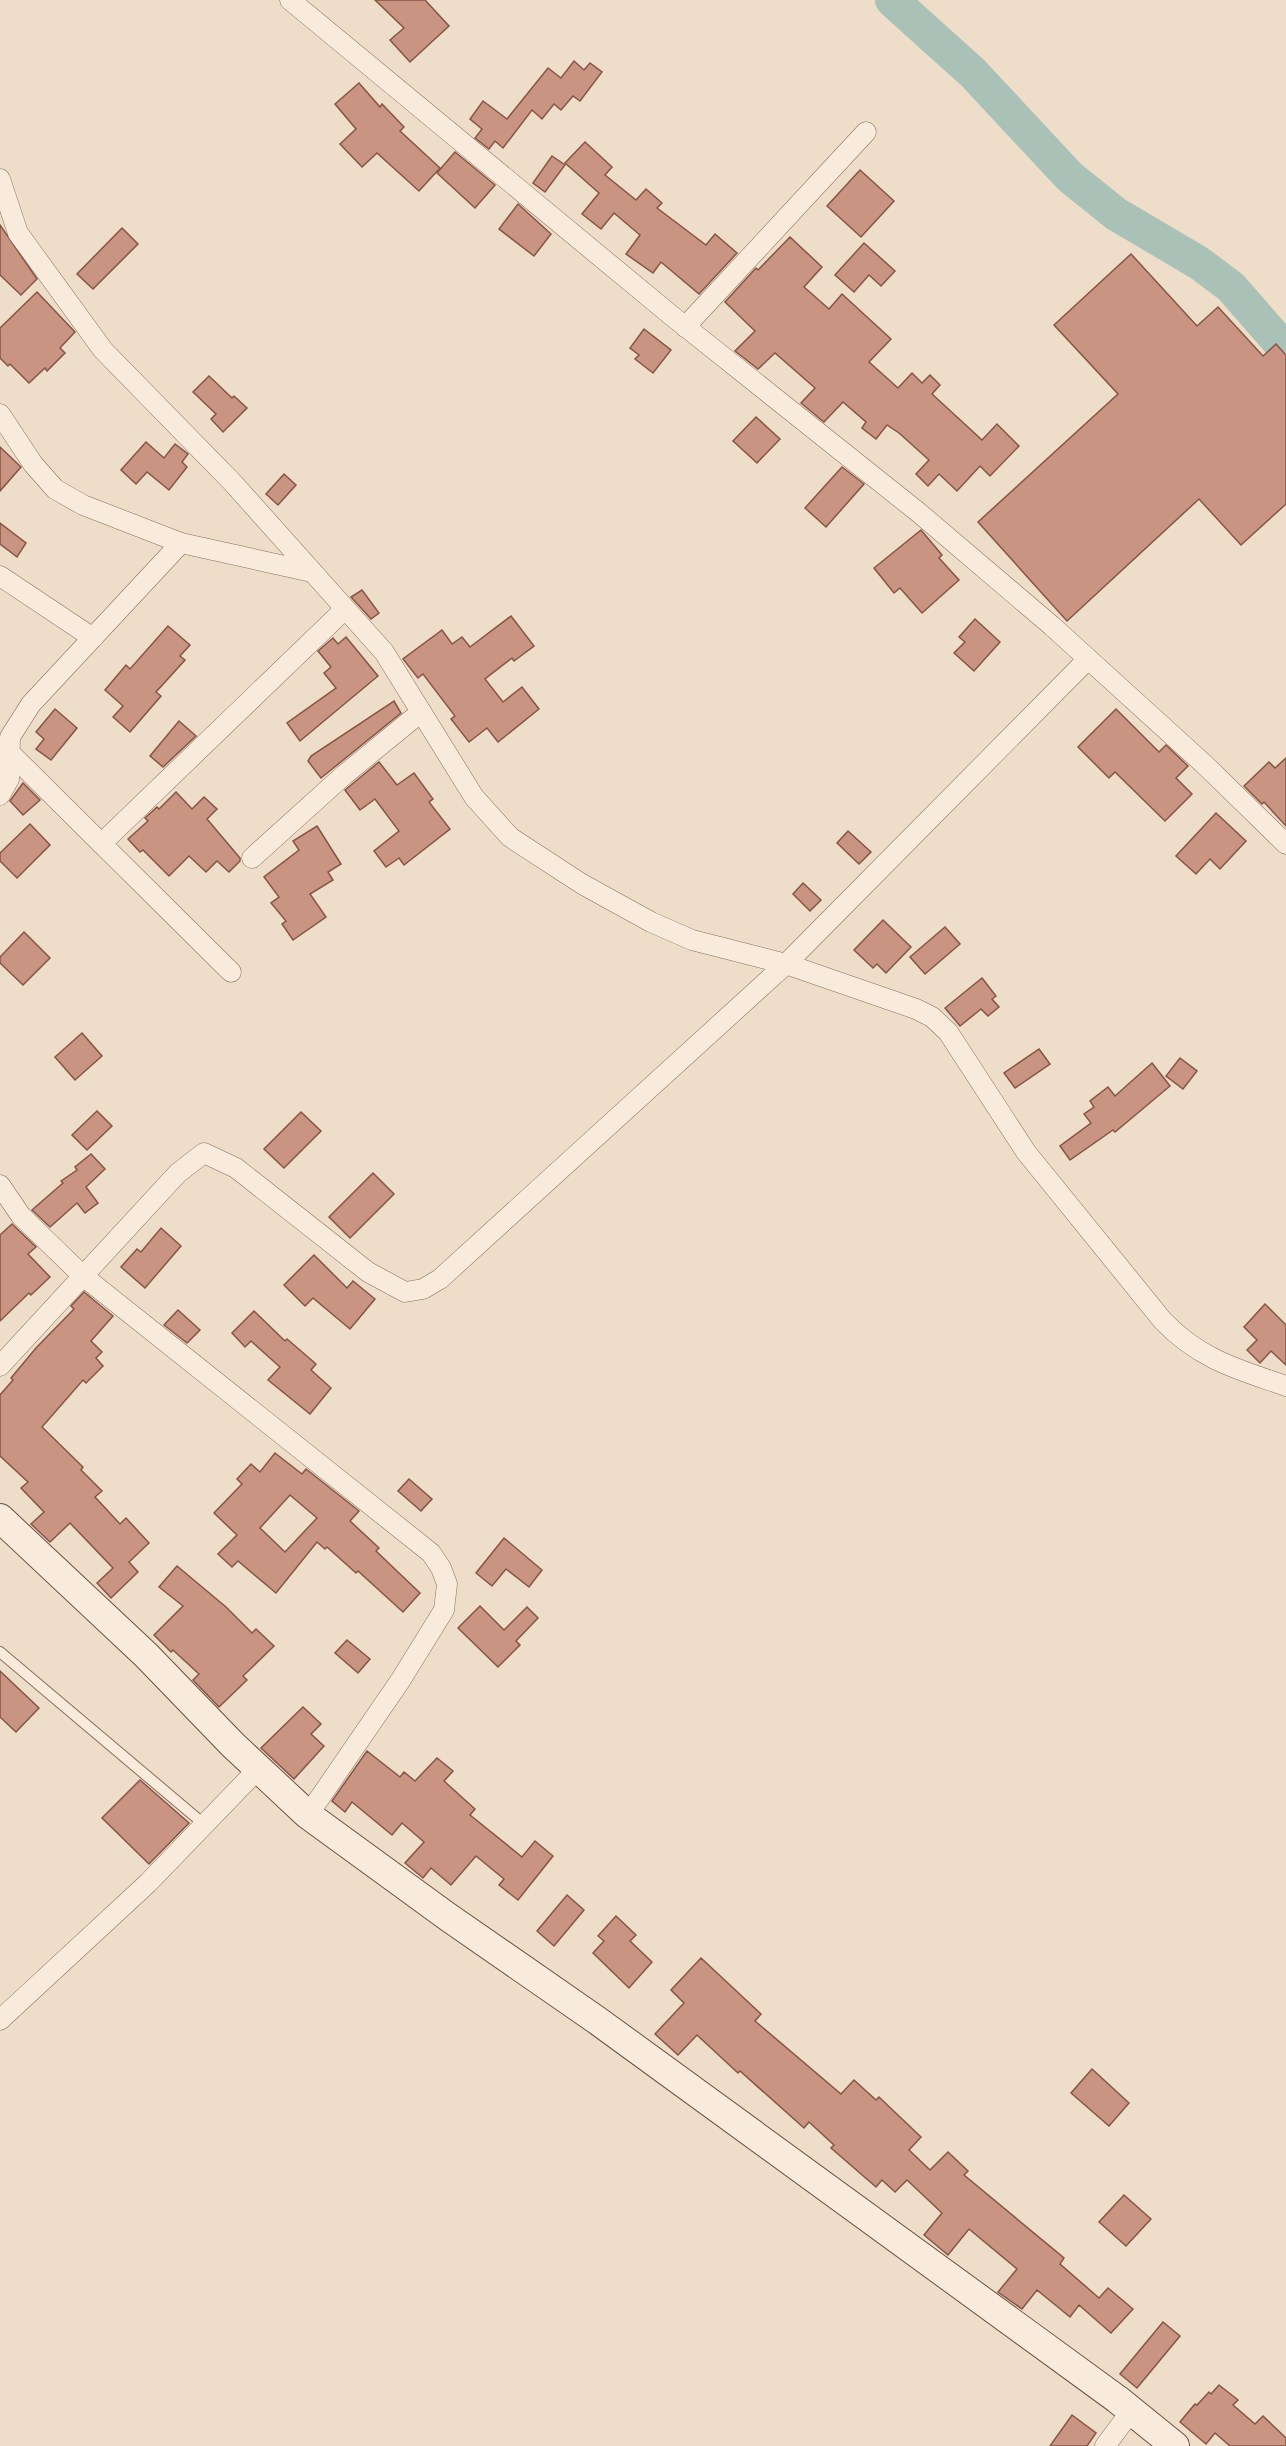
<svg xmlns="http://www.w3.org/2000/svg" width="1286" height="2446" viewBox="0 0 1286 2446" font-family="'Noto Serif',serif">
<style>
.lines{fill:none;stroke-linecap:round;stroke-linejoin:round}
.river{stroke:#aac1b7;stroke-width:34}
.building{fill:#c99481;stroke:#875545;stroke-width:1.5;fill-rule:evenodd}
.lane-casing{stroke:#896e5f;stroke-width:12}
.street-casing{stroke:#896e5f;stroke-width:21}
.secondary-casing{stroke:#6b5042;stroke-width:30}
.lane{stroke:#f8ebdc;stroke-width:10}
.street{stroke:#f8ebdc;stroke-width:20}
.secondary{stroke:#f8ebdc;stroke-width:28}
</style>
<rect width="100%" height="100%" fill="#edddc9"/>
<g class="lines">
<path class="river" d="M892,0L973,73L1070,177L1116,214L1199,263L1231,287L1286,350"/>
</g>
<g class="building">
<path d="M375,0H425L449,26L410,62L390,40L404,28Z"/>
<path d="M574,61L584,70L590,63L602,72L580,101L573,96L561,110L554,104L542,119L532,110L503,148L495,141L489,149L475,138L482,129L470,119L483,101L507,119L548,68L561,78Z"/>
<path d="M359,83L380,107L382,104L404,127L400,131L440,168L419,191L377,153L362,167L340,144L356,129L335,104Z"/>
<path d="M585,142L612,167L605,175L636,200L646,189L662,203L657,208L706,245L715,234L737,253L699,294L661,262L653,273L626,254L640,235L614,213L601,229L582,214L599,193L565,163Z"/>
<path d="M455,152L495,185L475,208L437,173Z"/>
<path d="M552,156L565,165L545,192L533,183Z"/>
<path d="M860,170L894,201L861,237L827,206Z"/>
<path d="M518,204L551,234L534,256L499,229Z"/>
<path d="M0,225L37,279L21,295L0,275Z"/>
<path d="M122,228L138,244L93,289L77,274Z"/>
<path d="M790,237L822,267L804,287L829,309L842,294L891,339L869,362L898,388L912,373L922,383L930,375L940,385L932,394L982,440L997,424L1019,446L990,476L980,466L957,491L939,474L928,486L916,474L929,460L899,433L887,425L876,439L862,428L866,422L843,402L824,422L801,403L815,388L775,353L758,369L735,351L755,331L725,302L756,268L758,270Z"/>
<path d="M864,243L895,271L881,286L869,275L854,292L835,275Z"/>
<path d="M1131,254L1197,326L1218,307L1263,356L1276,344L1286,355V504L1241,545L1199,499L1067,621L978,522L1118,394L1054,325Z"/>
<path d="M37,292L75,332L60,348L65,353L47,371L45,368L29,383L10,364L8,366L0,358V328Z"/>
<path d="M644,329L671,350L653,373L635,359L639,355L630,348Z"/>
<path d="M209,376L232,398L234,396L247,408L223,432L211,419L216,414L193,392Z"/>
<path d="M756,417L780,439L757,463L733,441Z"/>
<path d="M146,442L164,458L175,444L188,454L182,462L187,467L169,490L147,472L136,484L121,470Z"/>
<path d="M0,447L21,467L0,491Z"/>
<path d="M842,467L864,484L826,527L805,508Z"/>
<path d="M284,474L296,485L278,505L266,494Z"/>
<path d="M0,523L26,543L17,557L0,544Z"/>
<path d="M921,530L942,555L939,558L959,580L922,613L900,588L894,593L874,568Z"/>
<path d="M362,590L379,613L371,619L351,597Z"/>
<path d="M511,616L534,646L514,661L512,658L485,679L503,702L522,687L539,709L498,742L487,728L469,742L451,719L455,716L423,674L418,678L403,659L442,630L452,644L462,637L470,647Z"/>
<path d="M975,619L1000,642L974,671L954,653L965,642L959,637Z"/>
<path d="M168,626L190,645L180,656L185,660L156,692L161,696L130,732L113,717L123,706L105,690L126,665L130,669Z"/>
<path d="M346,637L378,676L300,741L287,723L336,688L324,673L331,667L318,651L333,638L338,644Z"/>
<path d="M394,701L401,713L321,778L308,761L311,756Z"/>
<path d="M55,709L77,728L51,760L36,749L44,739L36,732Z"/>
<path d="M1116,709L1159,752L1166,745L1188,766L1176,778L1192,794L1165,821L1115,772L1109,778L1078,747Z"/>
<path d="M179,721L196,736L163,767L150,756Z"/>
<path d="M1286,758V826L1264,802L1262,804L1244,786L1269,762L1275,768Z"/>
<path d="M379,762L397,785L414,773L433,799L429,802L450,829L404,865L399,858L386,867L374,851L399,831L375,799L360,810L345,790Z"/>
<path d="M23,783L40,800L23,815L10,801Z"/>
<path d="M176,792L192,809L204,797L217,809L207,819L240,858V861L229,872L217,861L206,872L189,856L169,876L143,850L140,852L128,839L148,821L145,818L157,807L159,809Z"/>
<path d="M1216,813L1246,841L1220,869L1210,859L1196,874L1176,856Z"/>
<path d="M30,824L50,845L17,878L0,861V853Z"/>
<path d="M317,826L341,864L328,872L333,880L310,894L326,917L293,940L282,924L286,921L271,903L279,897L264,877L299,850L293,841Z"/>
<path d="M848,831L871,852L859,864L837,843Z"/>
<path d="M803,883L821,900L810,911L793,894Z"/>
<path d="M883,920L911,947L886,973L877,964L873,968L854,950Z"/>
<path d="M945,927L960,944L925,974L910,957Z"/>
<path d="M24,932L50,958L23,985L0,963V957Z"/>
<path d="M982,978L996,996L992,999L999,1007L988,1016L981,1009L960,1026L945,1008Z"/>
<path d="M82,1033L102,1056L75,1080L55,1057Z"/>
<path d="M1039,1049L1050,1064L1015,1088L1004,1073Z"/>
<path d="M1180,1058L1197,1071L1183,1089L1166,1076Z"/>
<path d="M1152,1063L1170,1086L1115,1132L1113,1130L1070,1160L1060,1146L1091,1123L1084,1114L1094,1107L1090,1101L1108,1087L1115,1096Z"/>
<path d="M97,1111L112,1126L87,1150L72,1135Z"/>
<path d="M301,1112L321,1131L284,1168L264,1149Z"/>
<path d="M91,1154L105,1169L86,1187L98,1203L85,1213L77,1203L50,1227L32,1210L63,1183L61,1181L77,1170L75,1167Z"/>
<path d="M373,1173L394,1194L350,1238L329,1217Z"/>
<path d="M12,1224L36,1247L28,1254L50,1277L31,1295L29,1293L0,1321V1235Z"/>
<path d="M161,1228L181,1246L145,1288L121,1267L137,1249L141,1252Z"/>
<path d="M314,1255L347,1288L353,1281L375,1299L350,1329L313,1298L305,1306L284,1285Z"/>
<path d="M84,1292L113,1316L91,1341L102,1352L96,1358L103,1366L86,1383L83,1380L42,1427L83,1467L81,1470L102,1491L95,1497L120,1524L126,1518L149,1543L129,1562L138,1572L111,1598L97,1583L113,1568L70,1523L50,1542L31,1524L44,1512L21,1488L28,1482L0,1456V1395L13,1380L11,1378L36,1348L74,1309L71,1306Z"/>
<path d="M1265,1304L1286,1325V1365L1271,1351L1260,1363L1247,1350L1257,1340L1244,1327Z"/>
<path d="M178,1310L200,1330L187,1343L164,1325Z"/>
<path d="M254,1311L285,1341L287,1339L316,1364L311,1370L331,1388L310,1414L268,1380L280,1367L251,1341L245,1347L232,1333Z"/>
<path d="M275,1453L302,1474L306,1469L359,1511L350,1521L379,1548L376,1551L420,1593L403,1612L358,1571L356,1573L327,1547L325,1549L317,1542L276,1593L238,1561L232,1567L218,1554L237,1535L214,1513L242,1484L237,1479L251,1464L260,1472ZM290,1495L317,1518L285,1552L260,1528Z"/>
<path d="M409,1479L432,1499L421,1511L398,1491Z"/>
<path d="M504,1538L542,1570L529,1587L506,1569L492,1586L476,1573Z"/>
<path d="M177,1566L226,1607L252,1633L256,1629L274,1646L243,1676L247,1680L219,1707L193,1680L199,1674L173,1650L171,1652L154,1635L183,1606L159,1587Z"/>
<path d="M480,1606L504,1630L527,1607L538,1618L516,1641L520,1645L498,1667L458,1628Z"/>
<path d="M347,1640L370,1659L358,1673L335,1653Z"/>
<path d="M0,1671L39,1708L16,1732L0,1717Z"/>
<path d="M303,1707L321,1724L311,1734L324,1746L294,1779L261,1748Z"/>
<path d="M367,1751L400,1777L404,1772L415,1781L437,1758L453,1771L444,1781L475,1809L470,1815L522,1857L535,1841L553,1856L518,1900L499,1885L504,1879L476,1856L451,1885L431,1868L423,1878L405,1863L424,1842L402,1823L392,1835L352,1802L345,1812L332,1801Z"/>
<path d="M140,1780L189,1823L149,1864L102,1818Z"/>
<path d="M567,1895L584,1910L554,1946L537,1931Z"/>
<path d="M616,1916L636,1935L630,1941L652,1962L629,1988L593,1953L604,1941L598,1936Z"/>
<path d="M701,1958L761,2014L755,2021L841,2094L854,2080L876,2100L879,2097L921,2137L909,2150L930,2170L948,2152L968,2171L964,2175L1064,2258L1060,2264L1099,2298L1108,2288L1133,2309L1111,2333L1079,2305L1070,2317L1037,2290L1022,2309L998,2292L1017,2269L969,2229L948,2255L924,2235L942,2213L907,2180L895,2192L882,2180L876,2187L831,2148L834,2145L809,2122L804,2128L740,2071L738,2073L697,2035L678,2055L655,2034L684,2003L671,1990Z"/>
<path d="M1092,2069L1129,2103L1109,2126L1071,2093Z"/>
<path d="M1124,2195L1151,2219L1126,2246L1099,2222Z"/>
<path d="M1163,2322L1180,2336L1137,2388L1120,2374Z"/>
<path d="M1219,2385L1238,2400L1233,2405L1255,2424L1263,2416L1286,2438V2446H1230L1215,2433L1206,2444L1180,2422L1195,2404L1197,2405L1209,2392L1211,2394Z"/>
<path d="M1072,2415L1096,2433L1087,2446H1050Z"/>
</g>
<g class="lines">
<g class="lane-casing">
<path id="lane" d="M0,1652L205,1825"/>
</g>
<g class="street-casing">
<g id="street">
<path d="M290,0L672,316L918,512L1052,626L1205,765L1286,844"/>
<path d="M0,179L18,233L103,350L233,483L384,652L474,797L510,837L582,884L651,922L692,940L786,964L916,1009L932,1017L948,1032L1026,1152L1163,1321C1201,1360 1237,1369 1286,1386"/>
<path d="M685,327L866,132"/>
<path d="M0,414L33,464L55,489L83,505L181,543L312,572"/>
<path d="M0,576L93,638"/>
<path d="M8,751L231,972"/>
<path d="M0,795L9,779L10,737L31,704L181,543"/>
<path d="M102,843L345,609"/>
<path d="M252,858L344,775L421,712"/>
<path d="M0,1185L21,1216L83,1276L431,1553L441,1568L447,1584L444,1610L400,1681L308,1815"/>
<path d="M0,1366L178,1173L204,1153L236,1168L368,1272L405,1292L423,1289L440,1279L786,964L1088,659"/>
<path d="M0,2020L148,1883L258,1769"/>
<path d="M1105,2446L1132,2410"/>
</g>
</g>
<g class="secondary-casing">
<path id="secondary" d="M0,1518L146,1655L233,1745L308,1815L448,1917L598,2021L1117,2399L1175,2446"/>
</g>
<use href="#lane" class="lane"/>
<use href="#street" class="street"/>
<use href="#secondary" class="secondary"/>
</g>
</svg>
